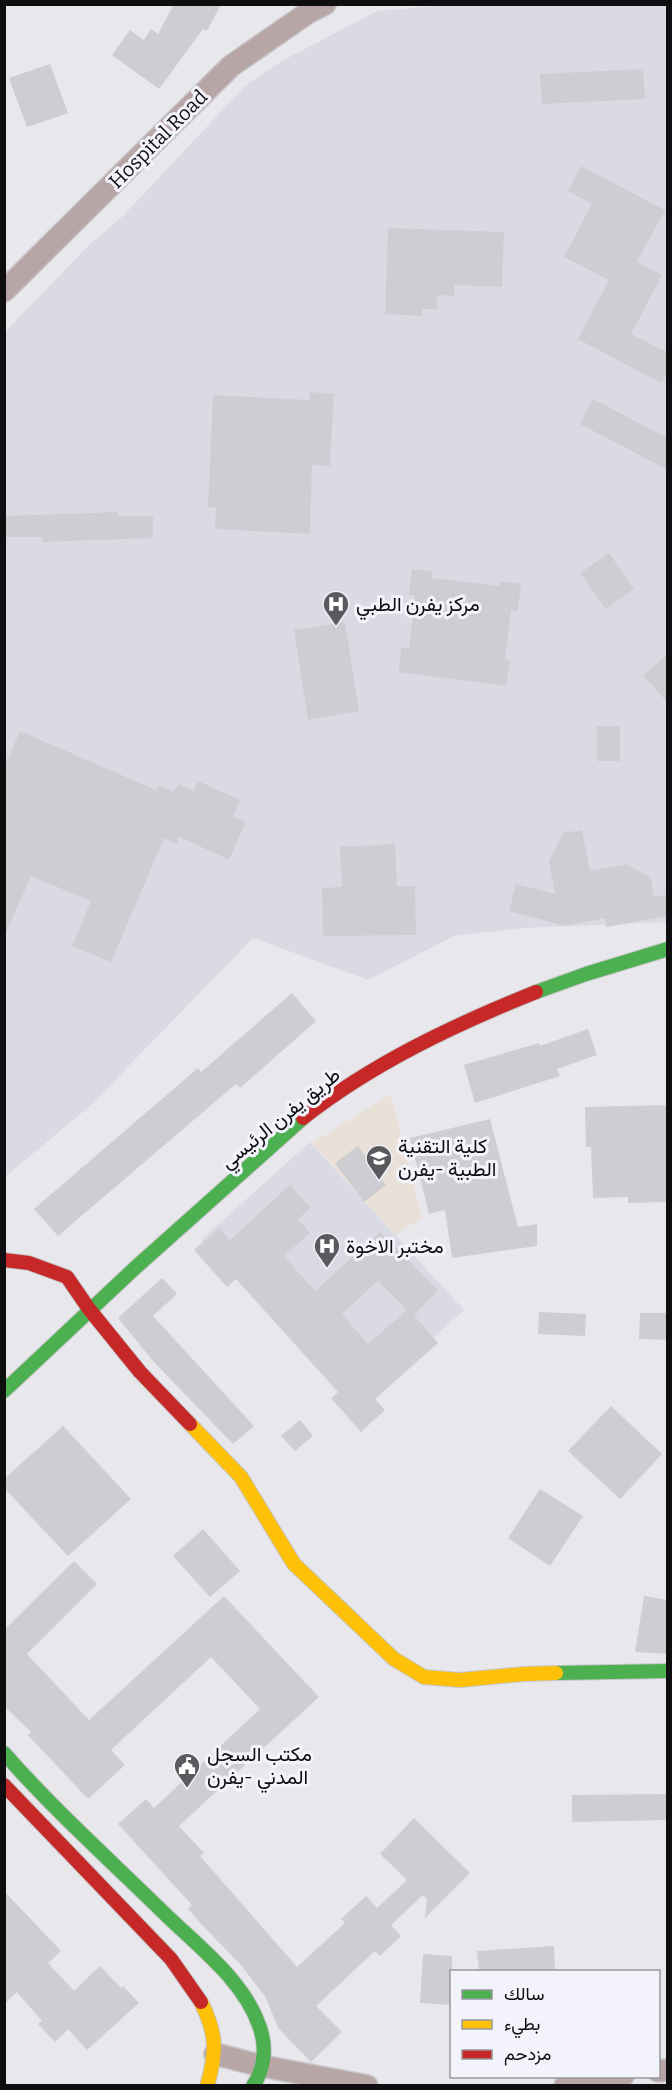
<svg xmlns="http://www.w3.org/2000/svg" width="672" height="2090" viewBox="0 0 672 2090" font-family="Bitter,Vazirmatn,serif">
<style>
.built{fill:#dadae4}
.education{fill:#e9e0d8}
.building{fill:#ceced2;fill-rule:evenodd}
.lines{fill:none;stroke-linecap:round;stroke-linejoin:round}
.street-casing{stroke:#c6c6c8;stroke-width:24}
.fast-casing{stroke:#c6c6c8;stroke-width:16}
.slow-casing{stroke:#c6c6c8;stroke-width:16}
.jam-casing{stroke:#c6c6c8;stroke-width:16}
.street{stroke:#b8a6a7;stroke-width:21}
.fast{stroke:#4caf50;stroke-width:14}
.slow{stroke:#ffc107;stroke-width:14}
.jam{stroke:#c62828;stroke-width:14}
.labels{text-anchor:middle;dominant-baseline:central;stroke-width:6;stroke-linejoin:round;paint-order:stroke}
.street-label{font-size:20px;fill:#0e0e11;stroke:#f3f3fc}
.poi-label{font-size:20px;fill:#0e0e11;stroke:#f3f3fc;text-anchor:start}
</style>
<rect width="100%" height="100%" fill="#e8e8ec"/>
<g class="built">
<path d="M456,4L667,5V922L523,928L454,936L368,980L253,938L91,1105L5,1177V332L90,244L124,215L245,86L282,61L377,11Z"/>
<path d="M310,1142L464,1310L355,1408L201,1240Z"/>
</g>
<path class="education" d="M391,1094L422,1218L396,1235L312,1143Z"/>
<g class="building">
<path d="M174,4H221L207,31L203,29L159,89L112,55L130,30L144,40L151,29L158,34Z"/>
<path d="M50,64L68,113L27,127L9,78Z"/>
<path d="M643,69L645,99L542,104L540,74Z"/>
<path d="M581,166L665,210L637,262L662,275L631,334L668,353V371L661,383L578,339L609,280L564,257L592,204L568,191Z"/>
<path d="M388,228L504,232L502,287L454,285V296L437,295V309H422V316L385,314Z"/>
<path d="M310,392L334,394L330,466L312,465L310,534L215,529L216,508L208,507L213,395L309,400Z"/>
<path d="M593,399L668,438V470L580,424Z"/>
<path d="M118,512V516H153V538L43,542L42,537H4V516Z"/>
<path d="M609,553L634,589L606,609L580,573Z"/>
<path d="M412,569L432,571V578L499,586L500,581L521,584L518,611L511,610L505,659L510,660L506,686L399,672L401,648H409L415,596L409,595Z"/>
<path d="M345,622L359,711L308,720L294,630Z"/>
<path d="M668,654V703L643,675Z"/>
<rect x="597" y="726" width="23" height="35"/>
<path d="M20,731L156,790L158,785L174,792L178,784L193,791L198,781L240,800L233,816L246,822L229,860L178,836L177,844L164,838L111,962L72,946L91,901L31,876L4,937V768Z"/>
<path d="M582,830L590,871L627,864L651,878L654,897L668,895V916L606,927L605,918L566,926L509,911L516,884L555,894L549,861L563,833Z"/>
<path d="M395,844L397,886H415L416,935L323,936L322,888L342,887L340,847Z"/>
<path d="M292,993L316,1021L240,1088L236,1084L58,1236L34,1209L198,1068L201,1072Z"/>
<path d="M588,1029L597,1055L557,1069L560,1076L475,1103L464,1065L539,1043L540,1046Z"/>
<path d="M668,1105V1202L628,1203V1197L593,1198L591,1147H586L585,1107Z"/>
<path d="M490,1119L518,1227L537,1224V1246L452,1258L445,1210L429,1214L410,1138Z"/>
<path d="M358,1146L386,1185L364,1202L335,1163Z"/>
<path d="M290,1185L311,1208L298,1219L310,1233L284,1256L315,1291L380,1232L438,1290L414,1315L438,1343L375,1399L385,1410L361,1432L331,1398L338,1392L236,1279L227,1287L194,1250L219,1228L230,1240ZM378,1281L407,1310L368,1344L342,1314Z"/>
<path d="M162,1278L177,1294L153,1316L254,1426L233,1444L153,1361L118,1318Z"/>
<path d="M539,1312L586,1314L585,1336L538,1334Z"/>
<path d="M640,1313H668V1340L639,1339Z"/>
<path d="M611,1406L662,1454L620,1499L568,1451Z"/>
<path d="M300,1420L313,1436L295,1451L281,1436Z"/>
<path d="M63,1426L131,1499L68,1556L4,1488V1479Z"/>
<path d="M540,1489L583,1516L550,1566L508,1538Z"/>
<path d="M203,1529L240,1571L210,1597L173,1556Z"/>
<path d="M74,1561L97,1584L27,1654L89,1720L224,1596L319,1697L179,1826L204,1853L200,1856L297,1967L345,1923L341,1919L366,1896L377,1908L407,1880L380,1854L414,1818L470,1873L425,1918L427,1900L423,1895L391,1925L401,1936L380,1956L375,1951L316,2006L342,2032L311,2062L278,2028L266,1998L241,1965L203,1926L188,1909L192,1905L118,1824L146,1799L154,1808L260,1709L211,1657L111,1750L125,1765L88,1799L28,1735L31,1732L4,1706V1630Z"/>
<path d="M644,1596L668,1600V1654L635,1652Z"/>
<path d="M668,1794V1820L572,1822V1795Z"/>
<path d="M4,1891L61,1951L48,1963L74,1991L100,1966L121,1988L123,1986L139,2003L87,2050L68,2029L55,2042L38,2024L42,2021L17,1992L4,2004Z"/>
<path d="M554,1946L555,1971H479L477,1951Z"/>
<path d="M423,1954L452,1956V2005L420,2003Z"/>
</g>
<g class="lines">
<g class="street-casing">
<g id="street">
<path d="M4,291L231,66L309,12L325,4"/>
<path d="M215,2054L262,2066L367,2086"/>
<path d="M658,2071L668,2070"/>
<path d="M565,2086L623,2076"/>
</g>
</g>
<g class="fast-casing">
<g id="fast">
<path d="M536,992L586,974L668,949"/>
<path d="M4,1391L135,1268L303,1118"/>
<path d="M556,1673L668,1671"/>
<path d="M4,1753C54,1810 111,1861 165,1914C199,1947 243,1980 259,2025C267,2046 265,2068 253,2086"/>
</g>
</g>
<g class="slow-casing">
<g id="slow">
<path d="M190,1424L241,1477L294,1564L394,1659L424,1677L460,1680L524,1674L556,1673"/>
<path d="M201,2002C217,2034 217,2052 207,2086"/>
</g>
</g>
<g class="jam-casing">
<g id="jam">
<path d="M303,1118C373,1063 454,1025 536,992"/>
<path d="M4,1260L29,1263L67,1277L89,1309L140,1372L190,1424"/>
<path d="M4,1785L171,1959L201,2002"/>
</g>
</g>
<use href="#street" class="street"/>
<use href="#fast" class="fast"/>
<use href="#slow" class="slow"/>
<use href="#jam" class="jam"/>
</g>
<defs>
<g id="hospital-pin" transform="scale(1.35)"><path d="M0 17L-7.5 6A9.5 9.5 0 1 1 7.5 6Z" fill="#5a5a5e" stroke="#f3f3fc"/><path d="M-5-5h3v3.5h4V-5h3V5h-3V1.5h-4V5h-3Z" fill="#fff"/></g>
<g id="university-pin" transform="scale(1.35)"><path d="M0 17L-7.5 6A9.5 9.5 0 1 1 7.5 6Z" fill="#5a5a5e" stroke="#f3f3fc"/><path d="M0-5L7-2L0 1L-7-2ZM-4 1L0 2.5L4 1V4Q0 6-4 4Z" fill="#fff"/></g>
<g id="civic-pin" transform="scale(1.35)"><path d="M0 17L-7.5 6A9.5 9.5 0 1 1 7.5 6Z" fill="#5a5a5e" stroke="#f3f3fc"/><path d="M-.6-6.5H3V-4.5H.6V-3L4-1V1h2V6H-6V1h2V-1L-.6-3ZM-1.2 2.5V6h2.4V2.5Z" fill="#fff"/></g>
</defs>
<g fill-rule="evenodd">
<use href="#hospital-pin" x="336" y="604"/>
<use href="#university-pin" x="379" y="1158"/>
<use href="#hospital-pin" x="327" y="1246"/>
<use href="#civic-pin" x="187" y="1766"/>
</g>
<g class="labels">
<g class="street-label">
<text transform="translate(158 139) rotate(-45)">Hospital Road</text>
<text transform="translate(280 1118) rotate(-39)">طريق يفرن الرئيسي</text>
</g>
<g class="poi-label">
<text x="356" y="604">مركز يفرن الطبي</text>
<text x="398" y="1146">كلية التقنية<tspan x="398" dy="23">الطبية -يفرن</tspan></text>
<text x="346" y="1246">مختبر الاخوة</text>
<text x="207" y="1754">مكتب السجل<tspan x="207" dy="23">المدني -يفرن</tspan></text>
</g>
</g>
<rect width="672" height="2090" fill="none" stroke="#0e0e11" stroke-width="12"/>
<rect x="450" y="1970" width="210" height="108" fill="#f3f3fc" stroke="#97979e" stroke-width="1.5"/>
<rect x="462" y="1990" width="30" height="9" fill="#4caf50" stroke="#97979e" stroke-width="1.5"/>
<text x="504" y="2000" font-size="18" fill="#0e0e11">سالك</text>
<rect x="462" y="2020" width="30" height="9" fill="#ffc107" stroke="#97979e" stroke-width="1.5"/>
<text x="504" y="2030" font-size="18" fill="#0e0e11">بطيء</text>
<rect x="462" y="2050" width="30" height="9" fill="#c62828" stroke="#97979e" stroke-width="1.5"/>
<text x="504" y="2060" font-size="18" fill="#0e0e11">مزدحم</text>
</svg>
